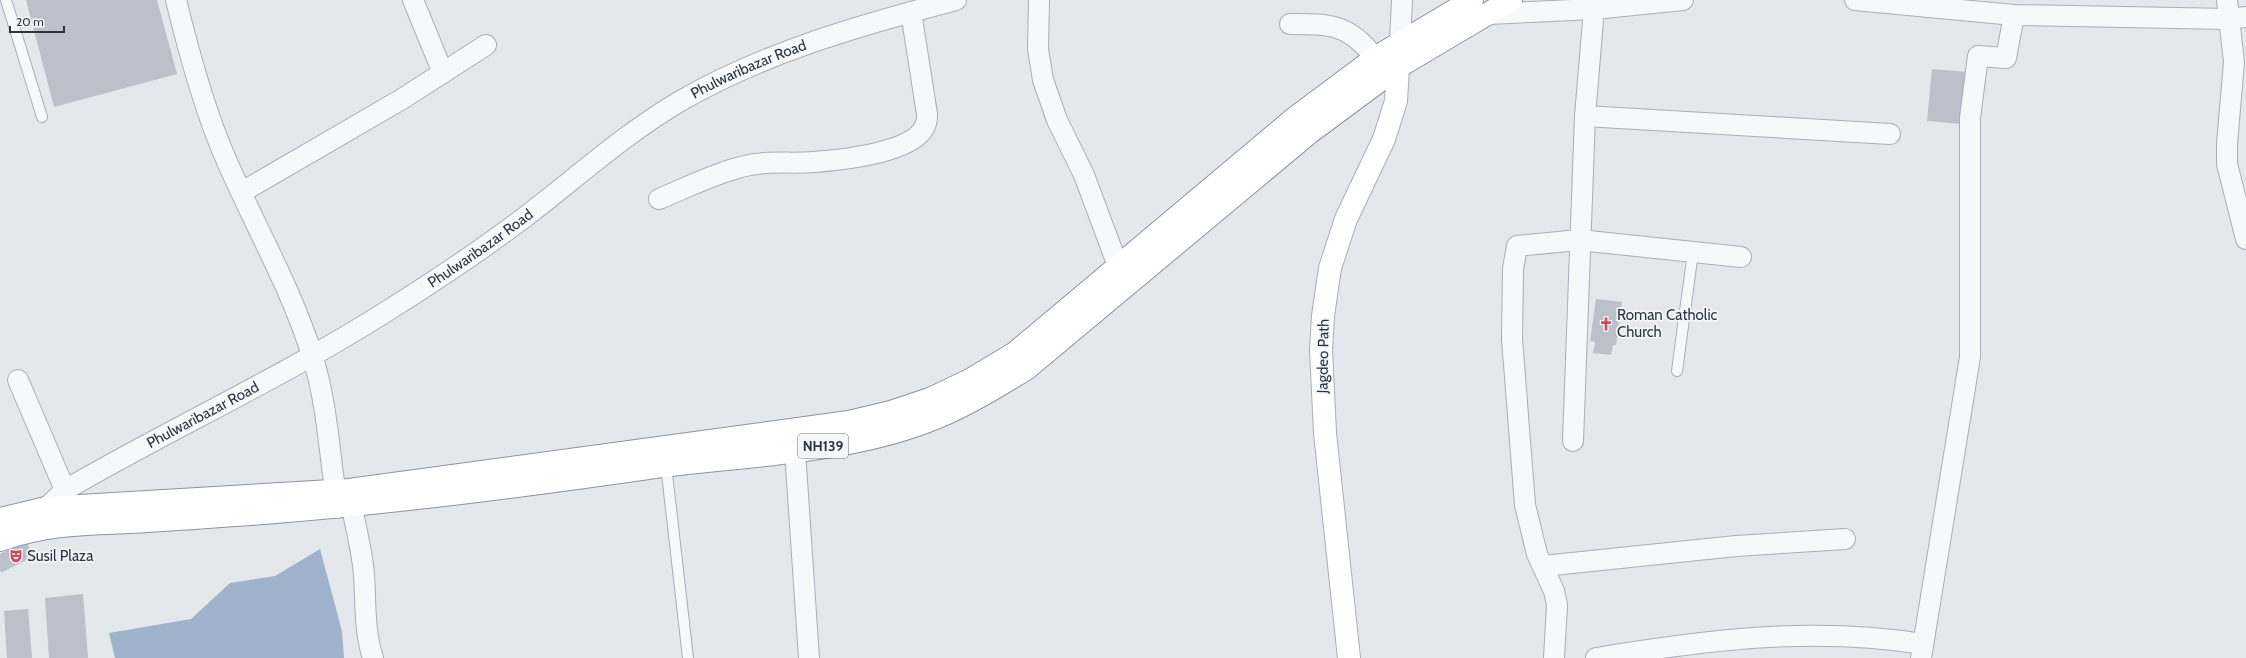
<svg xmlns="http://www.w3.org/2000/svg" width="2246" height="658" viewBox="0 0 2246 658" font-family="Cabin,sans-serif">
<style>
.water{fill:#9fb4cc}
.building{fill:#bbc0ca}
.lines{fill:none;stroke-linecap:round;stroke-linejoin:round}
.lane-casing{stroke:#a9aeb7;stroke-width:12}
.street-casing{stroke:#a9aeb7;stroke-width:22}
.secondary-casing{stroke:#a9aeb7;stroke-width:24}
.highway-casing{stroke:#8b94a3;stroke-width:24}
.lane{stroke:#f7f8fa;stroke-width:10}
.street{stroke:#f7f8fa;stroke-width:20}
.secondary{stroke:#fff;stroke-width:22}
.highway{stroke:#fff;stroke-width:22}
.labels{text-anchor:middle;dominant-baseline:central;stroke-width:3.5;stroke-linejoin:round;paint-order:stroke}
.shield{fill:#f4f6f9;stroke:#676e7b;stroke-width:1}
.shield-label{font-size:14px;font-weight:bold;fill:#2b3445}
.street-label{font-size:15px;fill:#2b3445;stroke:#f4f6f9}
.poi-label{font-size:15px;fill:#2b3445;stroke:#f4f6f9;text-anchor:start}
</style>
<rect width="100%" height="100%" fill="#e4e7ec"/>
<path class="water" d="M320,549L342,631L344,658H115L109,633L191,619L230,583L275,576Z"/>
<g class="building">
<path d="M26,0H157L177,74L54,107Z"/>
<path d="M1932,69L1967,72L1962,124L1927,121Z"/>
<path d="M1596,299L1622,302L1616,345H1613L1611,355L1593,353L1595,342L1590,341Z"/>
<path d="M26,540L33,557L2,572L0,571V554Z"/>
<path d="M83,594L88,658H49L45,598Z"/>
<path d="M28,609L32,658H7L4,611Z"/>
</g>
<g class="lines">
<g class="lane-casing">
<g id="lane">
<path d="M6,0L42,117"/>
<path d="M1677,371L1693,252"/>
<path d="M666,465L688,658"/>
</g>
</g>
<g class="street-casing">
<g id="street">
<path d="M176,0C188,49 201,98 220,145C249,216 289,282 312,355C328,404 329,457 338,508"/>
<path d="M413,0L443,73"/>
<path d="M1039,0L1038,49L1043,80L1057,120L1084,175L1118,266"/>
<path d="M1855,0L2014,15L2229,19L2246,17"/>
<path d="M2227,0L2234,62L2227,144V164L2246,239"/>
<path d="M1488,14L1594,9L1683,0"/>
<path d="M1290,24C1331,24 1349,24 1375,58"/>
<path d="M1400,42L1402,0"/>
<path d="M1585,116L1890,134"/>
<path d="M242,192L402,99L486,45"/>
<path d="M659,199C686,188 713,174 741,167C766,160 789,164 814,162C840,160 914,153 925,126C927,122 927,117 927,114L911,12"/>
<path d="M18,380L65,490"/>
<path d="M1573,441L1585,116L1594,9"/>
<path d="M795,451L809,658"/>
<path d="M349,490C353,519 362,547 364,575C366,603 364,631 373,658"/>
<path id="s1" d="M39,515L65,490C170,429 281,378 384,313C432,283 480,251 525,217C575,179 622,136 677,103C762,53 860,25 956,0"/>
<path d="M1543,566L1736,546L1845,539"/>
<path d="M1554,658L1557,605L1554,591L1537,554L1525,505L1512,339L1513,269L1517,246L1579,240L1741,257"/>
<path d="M1596,658C1707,640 1811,626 1923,644"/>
<path d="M1921,658L1970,357V118L1978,56L2006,58L2014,15"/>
</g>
</g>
<g class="secondary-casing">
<path id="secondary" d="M1349,658L1325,433L1321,350L1323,316L1330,268L1346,219L1384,139L1396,101L1398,67"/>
</g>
<g class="highway-casing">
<g id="highway">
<path d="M0,519L46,508L349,490L849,422L891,412L930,399L970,380L1015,353L1296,117L1375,58L1472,0"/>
<path d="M0,540C46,524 82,524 130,522C170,520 210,517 251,514C384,504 516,487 648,468C742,455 851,454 938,417C969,404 998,386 1026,369L1309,133L1398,67L1511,0"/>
</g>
</g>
<use href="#lane" class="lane"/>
<use href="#street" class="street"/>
<use href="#secondary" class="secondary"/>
<use href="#highway" class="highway"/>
</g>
<defs>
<g id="church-bare" transform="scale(1.08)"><path d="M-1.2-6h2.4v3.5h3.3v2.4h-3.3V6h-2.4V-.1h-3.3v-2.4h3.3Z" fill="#d1495b" stroke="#f4f6f9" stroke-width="2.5" paint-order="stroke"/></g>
<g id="theatre-bare" transform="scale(1.08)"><path d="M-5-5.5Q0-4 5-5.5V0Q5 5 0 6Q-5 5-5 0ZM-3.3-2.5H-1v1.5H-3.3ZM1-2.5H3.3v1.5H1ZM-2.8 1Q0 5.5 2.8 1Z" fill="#d1495b" stroke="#f4f6f9" stroke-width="2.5" paint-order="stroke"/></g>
</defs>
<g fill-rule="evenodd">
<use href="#church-bare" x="1606" y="324"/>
<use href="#theatre-bare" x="16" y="556"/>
</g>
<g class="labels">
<rect class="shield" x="798" y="434" width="50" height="24" rx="3"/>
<g class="shield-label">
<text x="823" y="446">NH139</text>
</g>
<g class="street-label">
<text stroke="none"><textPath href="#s1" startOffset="841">Phulwaribazar Road</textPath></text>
<text stroke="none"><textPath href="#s1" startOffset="517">Phulwaribazar Road</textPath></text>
<text transform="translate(1323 356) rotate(-89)">Jagdeo Path</text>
<text stroke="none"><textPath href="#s1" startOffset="193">Phulwaribazar Road</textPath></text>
</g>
<g class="poi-label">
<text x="1617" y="315">Roman Catholic<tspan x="1617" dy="17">Church</tspan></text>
<text x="27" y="556">Susil Plaza</text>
</g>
</g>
<path d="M10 26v6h54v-6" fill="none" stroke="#2b3445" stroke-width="2"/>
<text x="16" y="26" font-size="12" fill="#2b3445" stroke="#f4f6f9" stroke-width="3" paint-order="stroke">20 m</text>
</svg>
